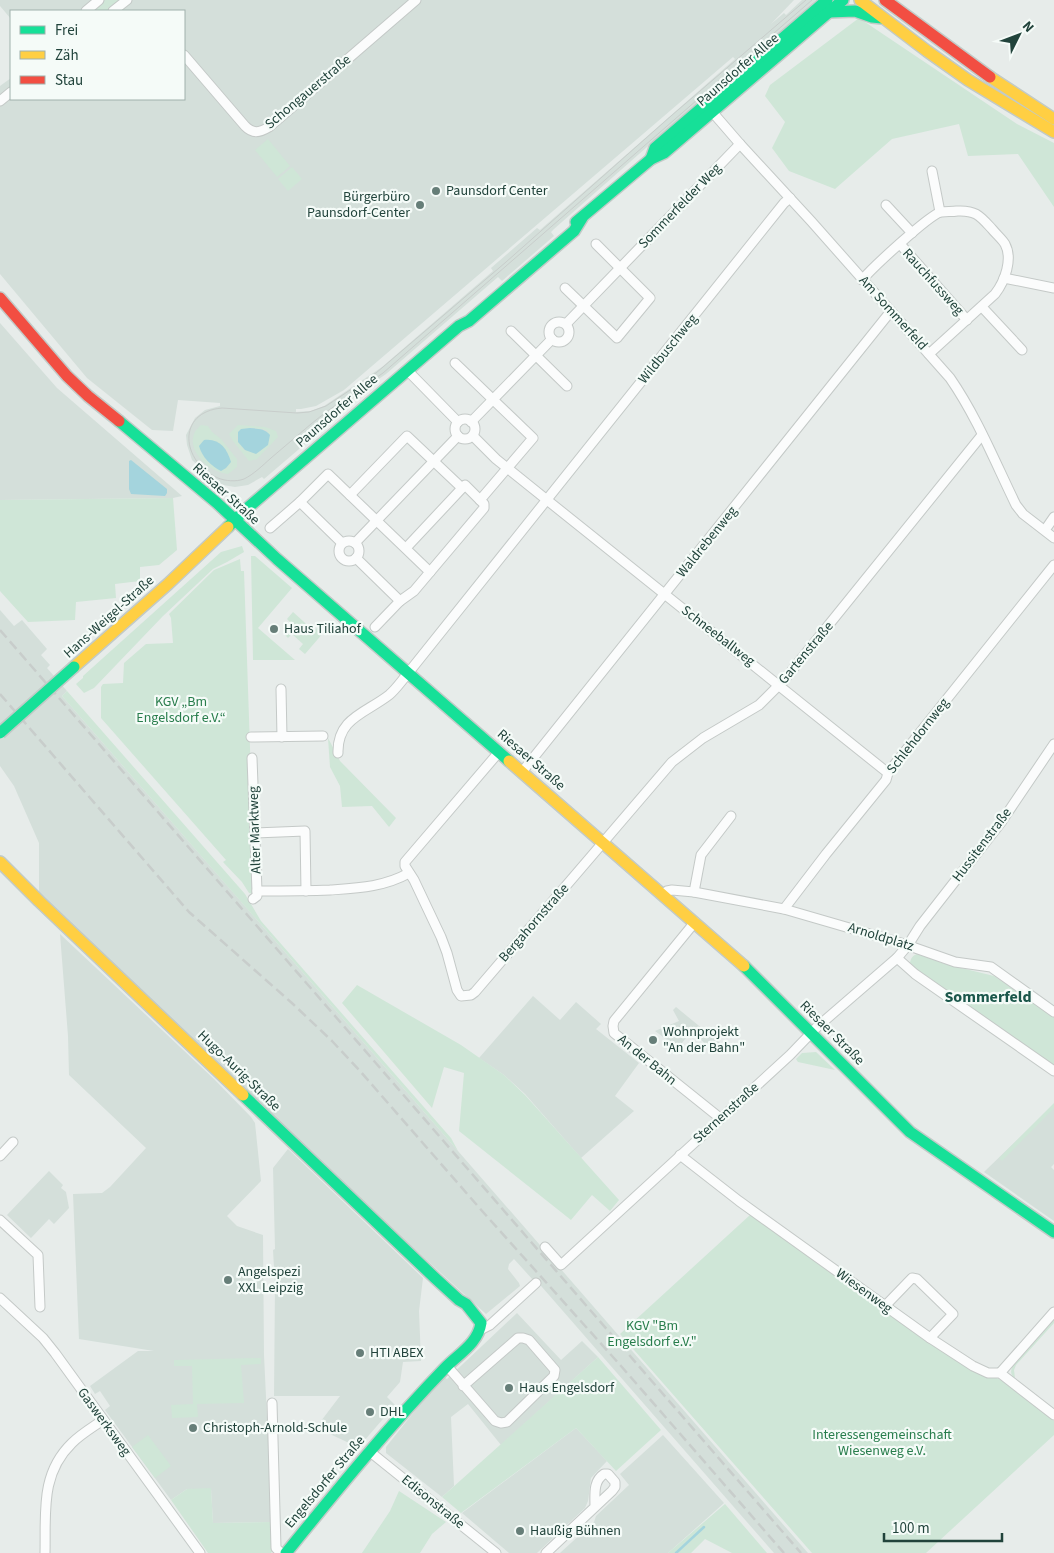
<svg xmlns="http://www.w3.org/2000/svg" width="1054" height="1553" viewBox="0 0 1054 1553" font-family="'Source Sans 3',sans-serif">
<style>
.built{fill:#d4dfda;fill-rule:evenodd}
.green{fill:#cfe6d7;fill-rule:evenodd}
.water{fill:#a4d4dd}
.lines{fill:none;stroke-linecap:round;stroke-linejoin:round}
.stream{stroke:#a4d4dd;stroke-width:2.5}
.street-casing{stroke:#c4c9c7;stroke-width:11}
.fast-casing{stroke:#c2cac7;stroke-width:14}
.slow-casing{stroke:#c2cac7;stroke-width:14}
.jam-casing{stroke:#c2cac7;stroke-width:14}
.street{stroke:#fbfcfc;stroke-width:9}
.fast{stroke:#16e098;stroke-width:11}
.slow{stroke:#ffcf43;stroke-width:11}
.jam{stroke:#f24e42;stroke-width:11}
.tram{stroke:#c8cdcb;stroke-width:1}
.rail{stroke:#c8cdcb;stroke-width:2.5;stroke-dasharray:10 5;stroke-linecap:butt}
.fast-bridge-casing{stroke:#c2cac7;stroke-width:14;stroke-linecap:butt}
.fast-bridge{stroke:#16e098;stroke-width:11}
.poi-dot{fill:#667e78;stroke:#f5fbf8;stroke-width:2}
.labels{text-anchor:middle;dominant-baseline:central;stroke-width:4.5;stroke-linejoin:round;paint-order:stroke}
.street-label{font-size:14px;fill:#21433b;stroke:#f5fbf8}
.poi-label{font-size:14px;fill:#21433b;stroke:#f5fbf8;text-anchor:start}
.park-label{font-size:14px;fill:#287d4c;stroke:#f5fbf8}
.quarter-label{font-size:16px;font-weight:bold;fill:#1b574b;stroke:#f5fbf8}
</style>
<rect width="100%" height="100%" fill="#e7ecea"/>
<g class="built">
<path d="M0,0H794L771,24L784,13L786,15L802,0H816L797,17L799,19L743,67L740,65L554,229L551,232L554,236L502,281L498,277L386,374L360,392L317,429L319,432L264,479L262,477L248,485L235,487L223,485L208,475L192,460L187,445L186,435L195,418L205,410L220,406V403L178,400L173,431L152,430L87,378L0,274V86L11,78V99H184V11H11V19L0,6ZM733,57L735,59L611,168L540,230L537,228L491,268L493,271L382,367L324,406L311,411L296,412V409H301L316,406L344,390Z"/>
<path d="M0,323L57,388L182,496L173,498L0,500Z"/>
<path d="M0,610L14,626L22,620L47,649L41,655L50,665L47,668L67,691L62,696L808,1553H774L535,1279L533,1280L514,1259L509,1264L508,1269L519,1283L520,1286L486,1314L226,1078L39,901V843L14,786L0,766Z"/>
<path d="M60,934L214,1079L251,1117L255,1123L261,1181L227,1216L237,1226L263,1235L264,1355L272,1522L213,1523L211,1489H187L171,1500L105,1410L110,1406L100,1391L95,1394L90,1386L138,1351H154L79,1339L73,1194L102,1193L110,1187L146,1148L69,1075L68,1036Z"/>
<path d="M533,996L560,1020L576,1002L601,1024L596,1029L639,1063L615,1096L634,1111L581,1158L525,1094L504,1075L479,1058Z"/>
<path d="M676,1007L721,1044L714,1053L692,1030L678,1048L655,1031L679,1021L673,1010Z"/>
<path d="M1054,1104V1164L1051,1167L1054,1170V1221L984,1172Z"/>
<path d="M288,1149L423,1278L419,1311L421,1361L403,1362L400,1382L387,1397L395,1405L357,1449L349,1443L332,1435L318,1425L340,1396H274L275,1285L273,1250L275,1249L273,1168Z"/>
<path d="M49,1171L63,1185L61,1188L66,1192L69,1208L54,1224L49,1219L31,1238L7,1215Z"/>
<path d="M517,1313L561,1360L582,1341L598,1357L501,1445L468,1404L451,1417L454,1486L442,1497L386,1453V1447L425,1398L444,1377L447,1379Z"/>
<path d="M576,1428L607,1461L591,1478L588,1501L585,1508L537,1553H509L462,1513Z"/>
<path d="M663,1435L724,1503L668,1553H560L594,1522L596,1516L629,1485L620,1474Z"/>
</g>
<g class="green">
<path d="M105,0H123L110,11H92Z"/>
<path d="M859,18L1017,124L1054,143V207L1018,154L968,156L959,124L892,139L835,189L789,171L772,148L785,122L765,96L770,85Z"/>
<path d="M268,139L290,166L277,177L255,150Z"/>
<path d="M292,167L302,179L288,191L278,179Z"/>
<path d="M201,425L208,426L212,432L221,439L237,459V467L228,474C212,473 187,453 194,434C195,431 199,427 201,425Z"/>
<path d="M238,425L265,427L276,431L278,437L257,459L249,461L233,441L229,434ZM250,428L262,429L268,431L245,450L238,442L237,437Z"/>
<path d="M173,498L177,550L159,565L140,567V581L115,584L116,598L76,602L75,620L28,622L0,591V500Z"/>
<path d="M242,546L244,552L227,562L213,569L163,616L94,688L84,693L76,684L83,678V676L221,552Z"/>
<path d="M251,556H255L292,588L258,628L295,660H253Z"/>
<path d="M240,559L241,571H244L255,894L249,893L242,882L223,862L226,860L101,718V687L103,684L123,683L124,663L146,644L173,643L171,618L169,614L214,570Z"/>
<path d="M293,612L314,631L318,627L324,632L305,654L299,649L303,644L292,634L288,638L284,634L292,624L287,619Z"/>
<path d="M67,691L245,894L261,921L451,1138L458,1151L62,696Z"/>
<path d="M328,738L340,761L396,818L389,827L372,806L342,807L340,786L330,767Z"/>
<path d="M917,954L945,964L994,976L1054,1016V1065L912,966L910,963C911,958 912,956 917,954Z"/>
<path d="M357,985L461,1045L504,1075L525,1095L619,1200L610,1211L592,1195L571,1220L459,1131L464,1073L444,1067L432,1108L342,1003Z"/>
<path d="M816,1052L835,1070L798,1062L796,1059L802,1053Z"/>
<path d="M1054,1103V1108L1002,1161L999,1158Z"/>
<path d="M750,1215L756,1217L994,1377L1001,1380L1054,1421V1435L926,1553H812L620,1334Z"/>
<path d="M1054,1317V1323L1016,1365L1014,1370L1015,1378C1009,1374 1011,1369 1014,1363Z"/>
<path d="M598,1357L661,1430L616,1471L576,1428L461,1513L442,1497Z"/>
<path d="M261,1358V1364L241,1365L244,1403L197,1404L198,1417L172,1418L171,1405L193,1404L192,1366H174V1360Z"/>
<path d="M148,1435L171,1466L155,1478L132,1447Z"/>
<path d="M211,1488L213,1523L272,1522L273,1550L271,1553H208L171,1500L187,1489Z"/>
<path d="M399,1491L446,1522L432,1534L420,1553H362L390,1511Z"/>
<path d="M725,1504L767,1553H732L705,1539L691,1553H668Z"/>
</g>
<g class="water">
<path d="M250,428C257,429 265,428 270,435L268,445L256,454L245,450L238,442V432L241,429Z"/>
<path d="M204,440C219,438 227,448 231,462L226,468L221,471C211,466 202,457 199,446Z"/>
<path d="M131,460L167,489V493L165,496L131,494L129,489V461Z"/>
</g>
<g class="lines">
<path class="stream" d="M676,1553L704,1527"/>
<g class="street-casing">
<g id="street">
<path d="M86,11L99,0"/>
<path d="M113,11L127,0"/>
<path d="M184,55L245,126C253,134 259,133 269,127L416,0"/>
<path d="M0,101L11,92"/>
<path d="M708,107L740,144L811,221L950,378C977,417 995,462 1016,505L1023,514L1054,538"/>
<path d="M932,171L940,212"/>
<path d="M886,205L912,233"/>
<path d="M900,244L967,320"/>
<path d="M1004,278L1054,288"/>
<path d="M862,280C872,268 929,215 941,212C946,211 952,212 957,211C976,210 980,216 992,229C996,234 1002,239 1005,244C1013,259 1005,281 995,294L929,354"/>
<path d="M565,288L617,338L650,298L596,244"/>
<path d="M982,307L1022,350"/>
<circle cx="559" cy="332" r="10"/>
<path d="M566,324L740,144"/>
<path d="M511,331L567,386"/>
<path d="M455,363L533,438L480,500"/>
<path d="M407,370L458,422"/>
<circle cx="465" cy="429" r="10"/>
<path d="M471,422L552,339"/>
<path d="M473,436L496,459L547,500L888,773"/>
<path d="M350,495L407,436L462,488"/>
<path d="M300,502L328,474L430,572L414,591L400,601"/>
<path d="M270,528L300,502L342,543"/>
<path d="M1045,530L1054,517"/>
<circle cx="349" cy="551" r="10"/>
<path d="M355,543L458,436"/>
<path d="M406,548L465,485L484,504V508L430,572"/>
<path d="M356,558L400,601L375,627"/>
<path d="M281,689L282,737"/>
<path d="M251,737L323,736"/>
<path d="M499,752L405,862V866L414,880L441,937L447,953L457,990L461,996L471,995L475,992L672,762L703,738L759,705L785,679L982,435"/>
<path d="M338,753C337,718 366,713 389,695C395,690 400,683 405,677L784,203L790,198"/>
<path d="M252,758L257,891V896L253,899"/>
<path d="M522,772L891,311"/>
<path d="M255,833L305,831L306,891"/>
<path d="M257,891C281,891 306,891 330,890C358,888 384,887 409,873"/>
<path d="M694,892L701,855L731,816"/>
<path d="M663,894L667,891L672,890L694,892L784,909L901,943L955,962L991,967L1054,1012"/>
<path d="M784,909L826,854L886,780L888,773L895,764L1054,565"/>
<path d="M695,922L614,1021L613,1026L614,1033L720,1118"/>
<path d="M897,958L915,974L1054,1071"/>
<path d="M680,1155L739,1201L930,1338L973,1366L988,1373H1000L1054,1415"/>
<path d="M0,1156L13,1142"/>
<path d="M0,1220L38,1255L40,1307"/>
<path d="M545,1247L561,1265L790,1055L816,1028L897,958L908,945L920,926L1002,821L1054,744"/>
<path d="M0,1298L43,1338L55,1353L200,1553"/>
<path d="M885,1306L912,1278L917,1279L953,1314L930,1338"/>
<path d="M480,1330L490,1325L536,1283"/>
<path d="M447,1366L495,1421L501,1423L507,1422L554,1376L555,1370L529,1340L523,1338H518L463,1386"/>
<path d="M1000,1373L1054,1312"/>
<path d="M272,1403L276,1548L281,1553"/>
<path d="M369,1451L496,1553"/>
<path d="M45,1553C46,1513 40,1474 72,1443C81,1434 93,1427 103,1420"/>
<path d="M546,1553L612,1491L615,1487V1482L608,1474H604C593,1481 595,1494 595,1507"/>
</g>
</g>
<g class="fast-casing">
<g id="fast">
<path d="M829,12L855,11L872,17L882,18"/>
<path d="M651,159L655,148L827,0"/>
<path d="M576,222L651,159L664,153L843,0"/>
<path d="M119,421L217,503L277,559L509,761"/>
<path d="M228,527L244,511L459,326L469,321L574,231L582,218"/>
<path d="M744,966L910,1132L1054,1232"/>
<path d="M243,1095L435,1278L459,1300L466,1304L481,1323C478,1343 460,1353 446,1367C389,1426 338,1489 286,1553"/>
</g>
</g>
<g class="slow-casing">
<g id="slow">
<path d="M860,0L927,51L968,80L1054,132"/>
<path d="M990,77L1054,119"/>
<path d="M74,667L168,584L228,527"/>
<path d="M509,761L744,966"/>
<path d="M0,862L39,901L243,1095"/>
</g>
</g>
<g class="jam-casing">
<g id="jam">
<path d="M885,0L990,77"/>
<path d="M0,298L67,376L88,396L119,421"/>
</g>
</g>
<use href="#street" class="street"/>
<use href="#fast" class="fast"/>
<use href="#slow" class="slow"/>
<use href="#jam" class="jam"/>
<path class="tram" d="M806,0L671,116L506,262L376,373L326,406L309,412L297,413L222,408C176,412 181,462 218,478C225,481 236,482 244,479C254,474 262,466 271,458C284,447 298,435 311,424C334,405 359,390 383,373L812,0"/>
<g class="rail">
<path d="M0,630L801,1553"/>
<path d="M0,694L189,912L293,1004L332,1041L360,1071L483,1212L621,1366L784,1553"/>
</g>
<g class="fast-bridge-casing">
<path id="fast-bridge" d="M0,733L74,667"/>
</g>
<use href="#fast-bridge" class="fast-bridge"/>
</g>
<g class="poi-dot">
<circle cx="436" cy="191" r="5"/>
<circle cx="420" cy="205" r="5"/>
<circle cx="274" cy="629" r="5"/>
<circle cx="653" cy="1040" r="5"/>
<circle cx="228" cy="1280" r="5"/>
<circle cx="360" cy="1353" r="5"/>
<circle cx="509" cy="1388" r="5"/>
<circle cx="370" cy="1412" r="5"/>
<circle cx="193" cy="1428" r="5"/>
<circle cx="520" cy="1531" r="5"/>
</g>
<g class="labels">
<g class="street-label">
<text transform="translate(738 70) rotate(-41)">Paunsdorfer Allee</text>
<text transform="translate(308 92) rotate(-40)">Schongauerstraße</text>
<text transform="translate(680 206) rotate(-46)">Sommerfelder Weg</text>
<text transform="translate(933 282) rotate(48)">Rauchfussweg</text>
<text transform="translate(893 313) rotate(48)">Am Sommerfeld</text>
<text transform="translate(668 349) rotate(-51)">Wildbuschweg</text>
<text transform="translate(337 411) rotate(-41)">Paunsdorfer Allee</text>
<text transform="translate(226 494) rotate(42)">Riesaer Straße</text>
<text transform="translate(707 542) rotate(-51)">Waldrebenweg</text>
<text transform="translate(109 617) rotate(-42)">Hans-Weigel-Straße</text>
<text transform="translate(718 636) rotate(38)">Schneeballweg</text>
<text transform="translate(806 653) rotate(-50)">Gartenstraße</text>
<text transform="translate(918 736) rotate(-52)">Schlehdornweg</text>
<text transform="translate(531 760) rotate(41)">Riesaer Straße</text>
<text transform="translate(255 830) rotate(-92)">Alter Marktweg</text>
<text transform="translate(982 845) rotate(-53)">Hussitenstraße</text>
<text transform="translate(534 923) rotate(-49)">Bergahornstraße</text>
<text transform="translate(881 937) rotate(17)">Arnoldplatz</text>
<text transform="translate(832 1033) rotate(45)">Riesaer Straße</text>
<text transform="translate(647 1060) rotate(39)">An der Bahn</text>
<text transform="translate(239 1071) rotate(44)">Hugo-Aurig-Straße</text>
<text transform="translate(726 1113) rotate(-42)">Sternenstraße</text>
<text transform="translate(864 1291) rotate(36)">Wiesenweg</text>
<text transform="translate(104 1422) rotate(54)">Gaswerksweg</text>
<text transform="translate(325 1482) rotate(-50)">Engelsdorfer Straße</text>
<text transform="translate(433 1502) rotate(39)">Edisonstraße</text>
</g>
<g class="poi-label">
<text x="446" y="191">Paunsdorf Center</text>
<text x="410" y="197" text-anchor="end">Bürgerbüro<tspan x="410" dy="16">Paunsdorf-Center</tspan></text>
<text x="284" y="629">Haus Tiliahof</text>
<text x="663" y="1032">Wohnprojekt<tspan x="663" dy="16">"An der Bahn"</tspan></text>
<text x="238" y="1272">Angelspezi<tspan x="238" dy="16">XXL Leipzig</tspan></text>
<text x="370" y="1353">HTI ABEX</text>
<text x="519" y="1388">Haus Engelsdorf</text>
<text x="380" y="1412">DHL</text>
<text x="203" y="1428">Christoph-Arnold-Schule</text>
<text x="530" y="1531">Haußig Bühnen</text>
</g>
<g class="park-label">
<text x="181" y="702">KGV „Bm<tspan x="181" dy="16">Engelsdorf e.V.“</tspan></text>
<text x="652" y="1326">KGV "Bm<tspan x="652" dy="16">Engelsdorf e.V."</tspan></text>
<text x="882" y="1435">Interessengemeinschaft<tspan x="882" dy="16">Wiesenweg e.V.</tspan></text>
</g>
<g class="quarter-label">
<text x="988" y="997">Sommerfeld</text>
</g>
</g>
<rect x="10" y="10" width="175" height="90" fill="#f5fbf8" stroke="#a0b1ac"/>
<rect x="20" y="26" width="25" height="8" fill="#16e098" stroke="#a0b1ac"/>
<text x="55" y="35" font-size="15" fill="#21433b">Frei</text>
<rect x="20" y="51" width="25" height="8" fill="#ffcf43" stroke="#a0b1ac"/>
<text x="55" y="60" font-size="15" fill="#21433b">Zäh</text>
<rect x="20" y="76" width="25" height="8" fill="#f24e42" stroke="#a0b1ac"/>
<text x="55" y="85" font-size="15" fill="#21433b">Stau</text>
<g transform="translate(1019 35) rotate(48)" stroke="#f5fbf8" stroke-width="4" paint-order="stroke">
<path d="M0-4L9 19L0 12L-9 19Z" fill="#21433b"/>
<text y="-8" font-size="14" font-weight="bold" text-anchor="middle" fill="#21433b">N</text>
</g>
<path d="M884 1533v8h118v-8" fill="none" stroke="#21433b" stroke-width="2.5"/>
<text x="892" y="1533" font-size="15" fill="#21433b" stroke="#f5fbf8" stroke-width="4" paint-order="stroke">100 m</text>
</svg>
